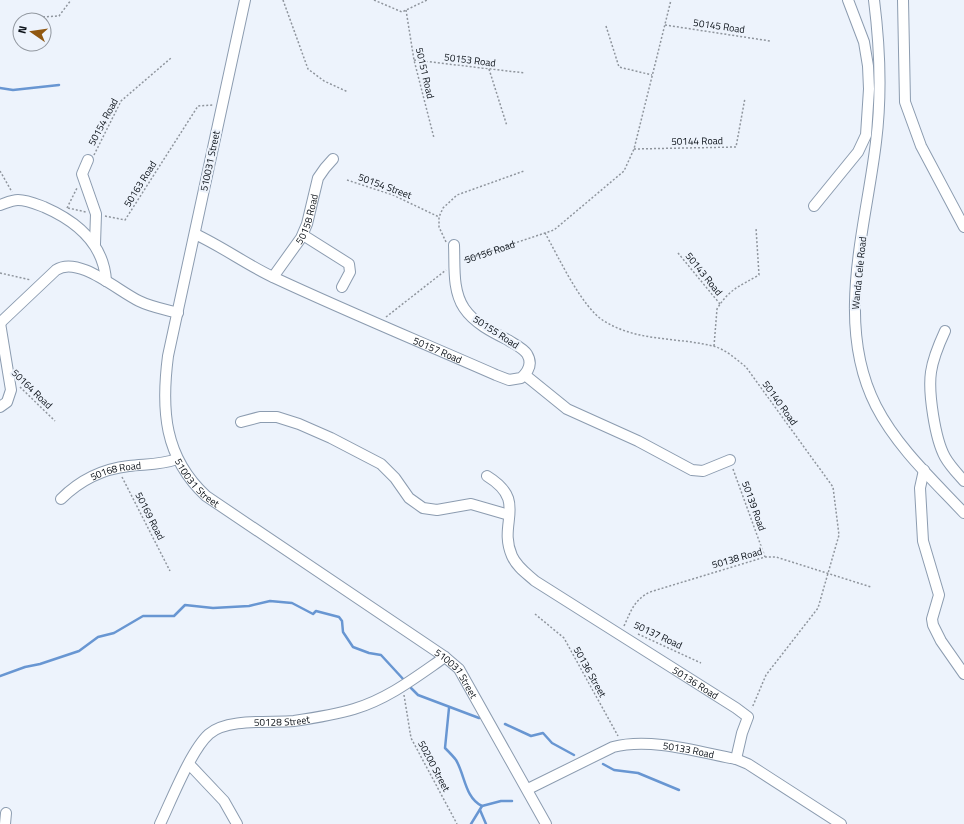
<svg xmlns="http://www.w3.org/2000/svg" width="964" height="824" viewBox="0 0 964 824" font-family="'Titillium Web',sans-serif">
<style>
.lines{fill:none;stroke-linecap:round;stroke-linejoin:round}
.stream{stroke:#6896d2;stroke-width:2.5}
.minor-casing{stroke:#8c9cb0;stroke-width:12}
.path{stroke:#8f959d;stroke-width:1.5;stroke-dasharray:2 2;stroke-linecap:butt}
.minor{stroke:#fff;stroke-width:10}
.labels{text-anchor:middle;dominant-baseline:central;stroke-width:4;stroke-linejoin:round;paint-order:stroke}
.street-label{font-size:10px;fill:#0a1017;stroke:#edf3fc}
</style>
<rect width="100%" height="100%" fill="#edf3fc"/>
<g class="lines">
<g class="stream">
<path d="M0,88L13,90L59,85"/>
<path d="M0,676L25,667L40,664L79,651L98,637L114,633L143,616H174L185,605L213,608L249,606L270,601L292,603L313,614L316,611L339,617L342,621L343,632L353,647L369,653L381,655L404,680"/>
<path d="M411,688L418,695L479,718"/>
<path d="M449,708L445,748C449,752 453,756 456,760C465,775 465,798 482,806L501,801H512"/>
<path d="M505,724L531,736L543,733L552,743L574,755"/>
<path d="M603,764L614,770L638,773L679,790"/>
<path d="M480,810L486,824"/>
<path d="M471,824L482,806"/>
</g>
<g class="minor-casing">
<g id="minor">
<path id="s2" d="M245,0L168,356C161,410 164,457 206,496L445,657L459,669L546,824"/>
<path d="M874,0C880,47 882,94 876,142C866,227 834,324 876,406C897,447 933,480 964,513"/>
<path d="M903,0L905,102L921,146L964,227"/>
<path d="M88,160L82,174L96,214L95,244"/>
<path d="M0,205C6,203 12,200 18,200C27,200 36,204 44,207C76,221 104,244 106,281"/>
<path d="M814,206L858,152L866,135L869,89L868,66L864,42L848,0"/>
<path id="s3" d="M195,234C223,247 247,265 275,278C348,312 423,343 496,375L509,380L521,378C528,372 533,364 527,354C523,348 514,344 508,340C492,332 474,323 464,308C452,290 455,265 454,245"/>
<path d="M303,235L349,264L350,272L342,287"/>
<path id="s4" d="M273,277L301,238L307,224L318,178L325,168L333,159"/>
<path d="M0,323L56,270C78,255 118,291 139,301C151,307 164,309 178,313"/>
<path d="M945,331C939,344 933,358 931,372C928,392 935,439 945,457C950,466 957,473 964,481"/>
<path d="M525,375L567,409L638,441L692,470L703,471L730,460"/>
<path d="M0,407L7,402L11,390L0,323"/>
<path d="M241,422L260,417H277L299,424L331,438L381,464L395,478L409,498L423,508L437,510L471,504L509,515"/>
<path d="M924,470L920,488L923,541L939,595L932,619L933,625L941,641L964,674"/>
<path id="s5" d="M487,476C529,502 497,522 512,556C517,567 526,573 535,581L736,708L748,717L742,733L736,759"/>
<path id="s6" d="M61,499C80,480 102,469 129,466C146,464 161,465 177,459"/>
<path d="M189,764L224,801L237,824"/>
<path id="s7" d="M528,789L613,747C650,737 699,752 736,759L748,764L841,824"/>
<path d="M5,824L6,813"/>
<path id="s8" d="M160,824C171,801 191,750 209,734C227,718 271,723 294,721C314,718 334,715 354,709C388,699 416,677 445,657"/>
</g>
</g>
<g class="path">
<path d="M283,0L308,69L324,81L348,92"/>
<path d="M374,0L402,12L427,0"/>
<path d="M406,10L414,60L434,138"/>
<path d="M23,18L59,16L71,0"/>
<path d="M665,25L770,41"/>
<path d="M606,26L619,67L652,75"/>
<path d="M414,60L525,73"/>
<path d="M489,69L507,126"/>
<path d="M634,149L736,147L745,98"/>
<path d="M94,155L121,101L171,58"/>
<path d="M0,171L12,192"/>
<path d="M347,180L393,195L439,217"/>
<path d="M67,208L77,188"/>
<path d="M68,208L86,212"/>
<path d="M105,216L125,220L198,106L214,105"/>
<path d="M545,233C558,256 582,308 604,321C638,342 676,337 713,346C725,349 736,359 746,367L833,487L839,535L818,608L766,675L752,708"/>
<path d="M446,242L439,227V217L443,208L457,195L524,171"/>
<path d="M678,253L720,304"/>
<path id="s1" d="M464,260L554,230L624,171L634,149L671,0"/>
<path d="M0,273L31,280"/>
<path d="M386,317L446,270"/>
<path d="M714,346L717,309C729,289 740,286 759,275L756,228"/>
<path d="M20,387L55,421"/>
<path d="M733,469L765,557"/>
<path d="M122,477L170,571"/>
<path d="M535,614L564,638L618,736"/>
<path d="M624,626C631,611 634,600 650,592L765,557H776L871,587"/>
<path d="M638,634L701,663"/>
<path d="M404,695L411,738L457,824"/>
</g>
<use href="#minor" class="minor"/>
</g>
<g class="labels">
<g class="street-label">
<text transform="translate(719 26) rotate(8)">50145 Road</text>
<text transform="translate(470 60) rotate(7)">50153 Road</text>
<text transform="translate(425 73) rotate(77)">50151 Road</text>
<text transform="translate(103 122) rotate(-62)">50154 Road</text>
<text transform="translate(697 141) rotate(-1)">50144 Road</text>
<text transform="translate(210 161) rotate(-78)">510031 Street</text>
<text transform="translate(140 184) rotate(-58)">50163 Road</text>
<text transform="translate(385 186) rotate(20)">50154 Street</text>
<text stroke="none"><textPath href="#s4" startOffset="68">50158 Road</textPath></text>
<text stroke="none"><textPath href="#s1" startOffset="27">50156 Road</textPath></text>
<text transform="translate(859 273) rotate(-84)">Wanda Cele Road</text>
<text transform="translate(704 274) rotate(51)">50143 Road</text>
<text transform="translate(496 332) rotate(33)">50155 Road</text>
<text stroke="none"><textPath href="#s3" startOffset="269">50157 Road</textPath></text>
<text transform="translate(32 389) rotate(44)">50164 Road</text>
<text transform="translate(780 403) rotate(54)">50140 Road</text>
<text stroke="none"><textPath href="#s6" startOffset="63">50168 Road</textPath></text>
<text stroke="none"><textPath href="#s2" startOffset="500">510031 Street</textPath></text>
<text transform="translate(754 506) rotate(70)">50139 Road</text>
<text transform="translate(150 516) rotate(63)">50169 Road</text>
<text transform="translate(737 558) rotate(-16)">50138 Road</text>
<text transform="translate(658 635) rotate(25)">50137 Road</text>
<text transform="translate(590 672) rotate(61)">50136 Street</text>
<text stroke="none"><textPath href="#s2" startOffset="824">510031 Street</textPath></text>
<text stroke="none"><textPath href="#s5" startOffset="314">50136 Road</textPath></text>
<text stroke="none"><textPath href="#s8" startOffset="178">50128 Street</textPath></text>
<text stroke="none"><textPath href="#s7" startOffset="171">50133 Road</textPath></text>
<text transform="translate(434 766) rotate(62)">50200 Street</text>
</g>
</g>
<g transform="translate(32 32) rotate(283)"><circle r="19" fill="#edf3fc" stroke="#9298a0"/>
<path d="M0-3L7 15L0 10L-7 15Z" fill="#905811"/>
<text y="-6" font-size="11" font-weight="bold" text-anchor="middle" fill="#0a1017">N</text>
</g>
</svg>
